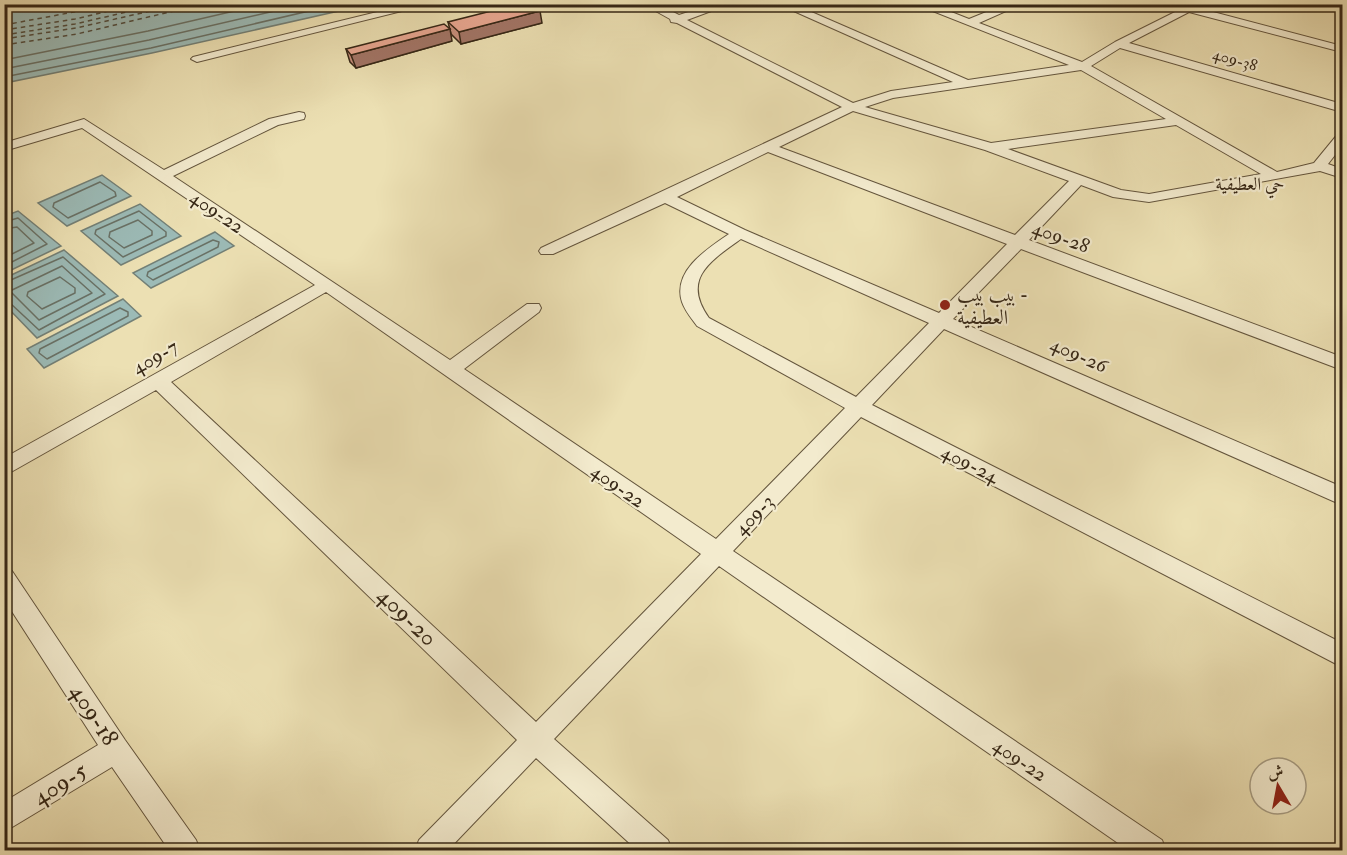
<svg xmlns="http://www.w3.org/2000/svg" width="1347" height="855" viewBox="0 0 1347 855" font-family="'IM FELL Double Pica',Amiri,serif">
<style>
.water{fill:#9cbbb7;stroke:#738077;stroke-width:1.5}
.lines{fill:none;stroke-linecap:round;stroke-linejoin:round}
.shore{stroke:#697166;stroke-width:1.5}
.ferry{stroke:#504c3e;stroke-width:1.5;stroke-dasharray:4.5 4;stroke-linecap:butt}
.minor-casing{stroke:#64553d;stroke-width:2}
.minor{fill:#f3ebce;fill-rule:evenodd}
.wall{fill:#c8907d;stroke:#362716;stroke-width:1.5}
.shaded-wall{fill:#a27566;stroke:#362716;stroke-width:1.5}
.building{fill:#e8a791;stroke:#362716;stroke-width:1.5}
.poi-dot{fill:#8f2418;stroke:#f3ebce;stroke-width:2}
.labels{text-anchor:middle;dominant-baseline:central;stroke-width:4.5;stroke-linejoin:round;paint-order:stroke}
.far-street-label{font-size:16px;fill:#362716;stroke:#f3ebce}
.far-quarter-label{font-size:18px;fill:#362716;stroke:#f3ebce}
.street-label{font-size:20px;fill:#362716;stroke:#f3ebce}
.poi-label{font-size:20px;fill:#362716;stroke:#f3ebce;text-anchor:start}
.near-street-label{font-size:24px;fill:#362716;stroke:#f3ebce}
</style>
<rect width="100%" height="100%" fill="#ece0b3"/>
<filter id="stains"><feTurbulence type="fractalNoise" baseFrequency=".00333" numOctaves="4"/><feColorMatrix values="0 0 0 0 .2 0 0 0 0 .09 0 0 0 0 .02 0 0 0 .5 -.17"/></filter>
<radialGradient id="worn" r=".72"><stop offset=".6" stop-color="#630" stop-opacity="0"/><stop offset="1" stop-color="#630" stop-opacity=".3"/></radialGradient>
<g class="water">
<path d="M5,4H366V5L152,53L5,83Z"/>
<path d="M102,175L131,196L67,226L38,203Z"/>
<path d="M140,204L181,236L121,265L81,231Z"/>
<path d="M18,211L61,246L5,273V216Z"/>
<path d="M215,232L234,246L151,288L133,273Z"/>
<path d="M64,250L118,296L37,338L5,305V278Z"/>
<path d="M123,299L141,316L44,368L27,349Z"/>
</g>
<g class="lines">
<g class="shore">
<path d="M4,60L148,31L265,4"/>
<path d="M4,69L149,40L305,4"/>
<path d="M4,77L151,48L339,4"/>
<path d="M100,182L115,192L116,196L68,218L53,207L54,203Z"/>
<path d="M139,211L166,232V236L123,257L95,234L96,230Z"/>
<path d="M138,220L152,231V235L124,248L109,237L110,232Z"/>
<path d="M4,222L18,218L47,244L4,266"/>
<path d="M4,229L17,227L34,243L4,258"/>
<path d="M213,240L219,242L218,247L153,280L147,276L148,272Z"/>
<path d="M62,266L92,293L39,320L10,291Z"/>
<path d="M60,277L75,288V293L42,309L27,296L28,292Z"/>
<path d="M4,283L63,257L105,294L39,330L10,303L4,301"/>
<path d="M120,308L128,312V316L47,359L39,353L40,349Z"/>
</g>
<g class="ferry">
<path d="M4,25L117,4"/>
<path d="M4,30L75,19L139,4"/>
<path d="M4,35L75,24L161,4"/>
<path d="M4,39L76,28L181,4"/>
<path d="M4,45L77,34L203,4"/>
</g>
<g class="minor-casing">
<g id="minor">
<path d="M410,4H430L197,62L191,59L193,57Z"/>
<path d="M643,4H657L679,15L713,4H730L687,20L853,103L891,91L953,82L778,4H793L968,80L1069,65L915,4H931L969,19L1006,4H1022L979,23L1082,62L1115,42L1179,10L1176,7L1178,4H1203L1198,8L1342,46V52L1189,12L1129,43L1342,104V112L1120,48L1091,66L1277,172L1314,163L1337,135L1342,134V146L1328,164L1342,169V178L1320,171L1149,202L1113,197L1081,185L1029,240L1342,357V370L1021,249L953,319L1342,487V505L944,329L872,405L1342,643V667L861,417L733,551L1162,840L1166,850H1128L719,566L554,739L668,840L672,850H637L536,758L448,850H415L419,840L517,740L156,390L4,476V458L315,285L82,128L4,151V143L84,119L164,170L269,119L299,112L304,113L305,116L304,119L278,125L173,176L450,360L527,304H539L541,308L539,312L464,369L716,539L845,408L697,326C692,319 685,311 682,302C672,271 707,249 729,234L665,203L553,254H541L539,251L541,248L842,107L677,23L671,22L670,19ZM1081,70L1166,119L991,143L865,107L893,98ZM853,111L985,150L1069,181L1015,235L779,147ZM1176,125L1261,174L1149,194L1121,190L1008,149ZM768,152L1007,244L939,313L745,230L677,197ZM741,239L929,323L856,397L709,318C681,279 710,261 741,239ZM326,292L701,554L536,722L171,382Z"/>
<path d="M1333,4H1342V9Z"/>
<path d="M4,568L12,571L125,740L196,840L200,850H169L112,767L4,832V802L98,745L4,599Z"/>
</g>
</g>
<use href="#minor" class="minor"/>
</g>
<g class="wall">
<path d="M448,22L542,23L461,44L451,34Z"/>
<path d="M452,41L356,68L350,62L346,49Z"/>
</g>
<g class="shaded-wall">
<path d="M540,11L542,23L461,44L459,32Z"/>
<path d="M450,29L452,41L356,68L351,55Z"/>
</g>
<g class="building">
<path d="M519,4H532L540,11L459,32L448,22Z"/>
<path d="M444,24L450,29L351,55L346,49Z"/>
</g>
<circle class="poi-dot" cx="945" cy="305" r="6"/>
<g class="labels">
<g class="far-street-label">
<text transform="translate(1235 60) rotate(16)">409-38</text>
</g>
<g class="far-quarter-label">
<text x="1250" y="184">حي العطيفية</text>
</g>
<g class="street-label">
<text transform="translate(217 212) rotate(34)">409-22</text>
<text transform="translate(1061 237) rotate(20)">409-28</text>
<text transform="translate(1079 355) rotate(24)">409-26</text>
<text transform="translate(155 357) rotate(-30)">409-7</text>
<text transform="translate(970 464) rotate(27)">409-24</text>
<text transform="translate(618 486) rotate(35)">409-22</text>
<text transform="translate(754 515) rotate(-46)">409-3</text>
<text transform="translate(1020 760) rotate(34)">409-22</text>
</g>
<g class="poi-label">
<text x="957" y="294">بيب بيب -<tspan x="957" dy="23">العطيفية</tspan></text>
</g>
<g class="near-street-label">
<text transform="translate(407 617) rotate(44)">409-20</text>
<text transform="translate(94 715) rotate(57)">409-18</text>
<text transform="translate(60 784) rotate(-32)">409-5</text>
</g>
</g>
<rect width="1347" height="855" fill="none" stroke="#ece0b3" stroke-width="24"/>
<rect x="6" y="6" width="1335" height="843" fill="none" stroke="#362716" stroke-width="3"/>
<rect x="12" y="12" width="1323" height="831" fill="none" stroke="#362716" stroke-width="1.5"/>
<g transform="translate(1278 786) rotate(350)"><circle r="28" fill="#f3ebce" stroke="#a79d84" stroke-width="1.5"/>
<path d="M0-4.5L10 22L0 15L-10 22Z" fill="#8f2418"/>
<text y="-9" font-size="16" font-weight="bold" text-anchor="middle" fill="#362716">ش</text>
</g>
<rect width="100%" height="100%" filter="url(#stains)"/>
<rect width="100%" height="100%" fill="url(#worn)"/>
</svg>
